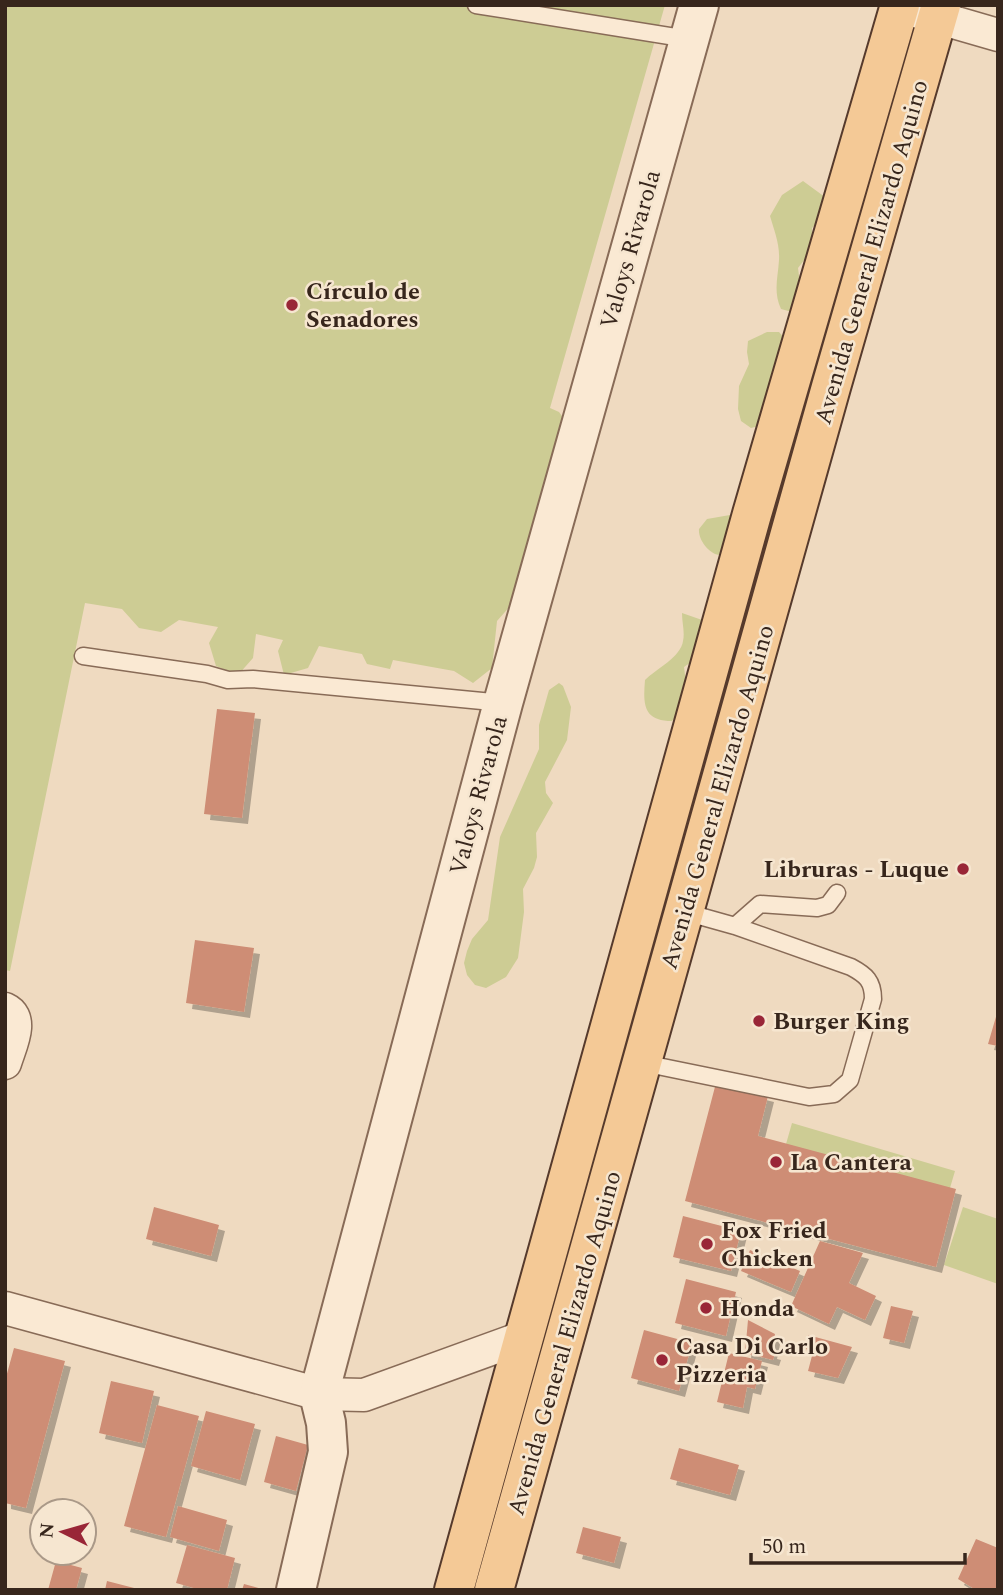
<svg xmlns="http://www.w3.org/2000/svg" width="1003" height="1595" font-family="Spectral,serif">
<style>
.green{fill:#cdcc94}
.building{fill:#ce8d75;filter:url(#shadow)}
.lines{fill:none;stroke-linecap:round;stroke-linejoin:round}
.service-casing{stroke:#886b57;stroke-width:19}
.minor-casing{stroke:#886b57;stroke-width:35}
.tertiary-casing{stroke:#886b57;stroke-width:42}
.primary-casing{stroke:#563a2c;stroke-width:42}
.service{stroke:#fae9d3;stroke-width:16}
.minor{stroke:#fae9d3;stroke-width:32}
.tertiary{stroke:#fae9d3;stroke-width:38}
.primary{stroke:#f4c996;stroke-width:38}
.poi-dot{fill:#992637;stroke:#f6e6d0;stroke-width:2.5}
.labels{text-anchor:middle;stroke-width:5;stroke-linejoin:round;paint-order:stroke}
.street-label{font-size:24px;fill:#37261c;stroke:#f6e6d0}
.poi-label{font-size:24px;font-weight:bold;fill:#37261c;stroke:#f6e6d0;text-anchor:start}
</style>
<defs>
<filter id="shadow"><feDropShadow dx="6" dy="6" stdDeviation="0" flood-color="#0004"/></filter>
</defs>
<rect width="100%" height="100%" fill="#efdac0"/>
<path class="green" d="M 5,5 L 665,5 L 550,408 L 559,412 L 573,431 L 542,518 L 529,539 L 512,604 L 497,621 L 492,668 L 473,683 L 454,671 L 393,660 L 390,669 L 367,664 L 362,654 L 319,646 L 308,668 L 284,675 L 278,651 L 283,640 L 256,634 L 253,658 L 238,675 L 216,666 L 209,643 L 218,627 L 179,620 L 161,632 L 139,628 L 122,609 L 85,603 L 10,971 L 5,970 Z
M 803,181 L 829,200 L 820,220 L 812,228 L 812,250 L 798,268 L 801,291 L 792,312 L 781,309 C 773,291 778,278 779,260 C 780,244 774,230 770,216 L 782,195 Z
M 767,332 L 779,332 L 787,341 L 763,425 L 751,428 L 741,421 L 738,409 L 739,386 L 749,364 L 747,352 L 748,341 Z
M 730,515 L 735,519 L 719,555 C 708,553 698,539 699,529 L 707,519 Z
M 682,613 L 705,621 L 694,660 L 684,667 C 687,688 687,705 672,721 C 643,721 643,704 645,680 C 656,669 681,657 683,641 C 685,632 682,623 682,613 Z
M 559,683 L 563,686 L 571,707 L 567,740 L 545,782 L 546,793 L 553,803 L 536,833 L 537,857 L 534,868 L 523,889 L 524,912 L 518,958 L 506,977 L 486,988 L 475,985 L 467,975 L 464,963 L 467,951 L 472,939 L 488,920 L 500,837 L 539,749 L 539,725 L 549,690 Z
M 792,1123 L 955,1171 L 929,1259 L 767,1211 Z
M 963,1207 L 998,1219 L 998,1284 L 944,1265 Z"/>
<path class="building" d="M 217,709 L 255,713 L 242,818 L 204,814 Z
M 195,940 L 254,948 L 244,1012 L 186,1003 Z
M 998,1010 L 998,1046 L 988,1044 Z
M 716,1083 L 768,1096 L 758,1136 L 956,1189 L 936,1267 L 685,1201 Z
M 154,1207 L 219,1225 L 211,1256 L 146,1239 Z
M 683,1216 L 741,1231 L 731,1271 L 673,1257 Z
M 820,1241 L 863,1253 L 849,1283 L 876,1296 L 865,1320 L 837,1307 L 829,1324 L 791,1306 Z
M 750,1250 L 800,1271 L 791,1292 L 741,1271 Z
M 686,1279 L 736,1292 L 726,1336 L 675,1323 Z
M 891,1306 L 913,1311 L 904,1343 L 883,1338 Z
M 748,1320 L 775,1334 L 771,1353 L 775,1354 L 773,1360 L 745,1353 Z
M 644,1330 L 692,1343 L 679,1391 L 631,1378 Z
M 808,1335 L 852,1347 L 838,1378 L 808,1371 L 813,1352 L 806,1349 Z
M 14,1348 L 65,1361 L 26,1508 L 5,1503 L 5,1381 Z
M 729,1353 L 762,1361 L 755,1389 L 747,1387 L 743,1408 L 717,1402 Z
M 111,1381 L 154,1391 L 142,1443 L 99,1433 Z
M 157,1405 L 199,1416 L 166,1537 L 124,1526 Z
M 206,1411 L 255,1424 L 240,1480 L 191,1466 Z
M 276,1436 L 308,1445 L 296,1491 L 264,1482 Z
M 679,1448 L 739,1465 L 730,1495 L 670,1479 Z
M 178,1506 L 227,1520 L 219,1551 L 170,1537 Z
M 583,1527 L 621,1537 L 614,1563 L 576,1553 Z
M 976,1539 L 998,1548 L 998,1590 L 976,1590 L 958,1579 Z
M 187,1545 L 235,1558 L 227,1590 L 201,1590 L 176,1583 Z
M 56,1561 L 82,1568 L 76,1590 L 48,1590 Z
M 107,1581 L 138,1589 L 138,1590 L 105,1590 Z
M 244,1584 L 262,1589 L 262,1590 L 242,1590 Z"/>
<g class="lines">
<defs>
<path id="service" d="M 476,5 L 688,39
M 83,656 L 207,674 L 228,680 L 253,679 L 503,703
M 735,926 L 760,904 L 817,908 L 828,905 L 837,893
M 643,1063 L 809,1097 L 834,1094 L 850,1080 L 873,999 C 873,981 866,975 851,967 L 735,926 L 685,912"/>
<path id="minor" d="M 915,11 L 998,35
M 5,1009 C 25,1018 10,1046 5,1063
M 5,1308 L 319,1394 L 364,1395 L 524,1337"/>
<path id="tertiary" d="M 296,1590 L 328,1452 L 326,1423 L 319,1394 L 503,703 L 699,5"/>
<path id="primary" d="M 454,1590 L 752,514 L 900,5
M 494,1590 L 831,387 L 941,5"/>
</defs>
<use href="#service" class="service-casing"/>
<use href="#minor" class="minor-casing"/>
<use href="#tertiary" class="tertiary-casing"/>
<use href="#primary" class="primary-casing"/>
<use href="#service" class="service"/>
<use href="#minor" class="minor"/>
<use href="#tertiary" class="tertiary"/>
<use href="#primary" class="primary"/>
</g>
<g class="poi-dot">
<circle cx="292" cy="305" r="7"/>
<circle cx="963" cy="869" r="7"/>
<circle cx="759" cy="1021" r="7"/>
<circle cx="776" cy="1162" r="7"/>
<circle cx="707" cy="1244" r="7"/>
<circle cx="706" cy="1308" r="7"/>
<circle cx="662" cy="1360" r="7"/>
</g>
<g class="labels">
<g class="street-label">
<text transform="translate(630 249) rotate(-74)" y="8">Valoys Rivarola</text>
<text transform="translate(871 252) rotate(-74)" y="8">Avenida General Elizardo Aquino</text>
<text transform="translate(478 795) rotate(-75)" y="8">Valoys Rivarola</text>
<text transform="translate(717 797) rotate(-74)" y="8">Avenida General Elizardo Aquino</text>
<text transform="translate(564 1343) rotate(-74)" y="8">Avenida General Elizardo Aquino</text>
</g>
<g class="poi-label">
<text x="306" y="299">Círculo de<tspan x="306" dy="28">Senadores</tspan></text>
<text x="949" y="877" text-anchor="end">Libruras - Luque</text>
<text x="773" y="1029">Burger King</text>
<text x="790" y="1170">La Cantera</text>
<text x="721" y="1238">Fox Fried<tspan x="721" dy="28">Chicken</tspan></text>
<text x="720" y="1316">Honda</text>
<text x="676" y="1354">Casa Di Carlo<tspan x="676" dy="28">Pizzeria</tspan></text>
</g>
</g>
<rect width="1003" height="1595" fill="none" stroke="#37261c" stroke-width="14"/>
<g transform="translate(63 1532) rotate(275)"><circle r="33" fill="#f6e6d0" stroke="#aa9988" stroke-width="2"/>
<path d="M0-5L12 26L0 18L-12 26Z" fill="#992637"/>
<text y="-10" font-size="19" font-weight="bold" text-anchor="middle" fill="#37261c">N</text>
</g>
<path d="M751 1553v10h214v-10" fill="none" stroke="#37261c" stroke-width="3.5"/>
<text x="762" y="1553" font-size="21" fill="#37261c" stroke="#f6e6d0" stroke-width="5" paint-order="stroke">50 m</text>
</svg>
